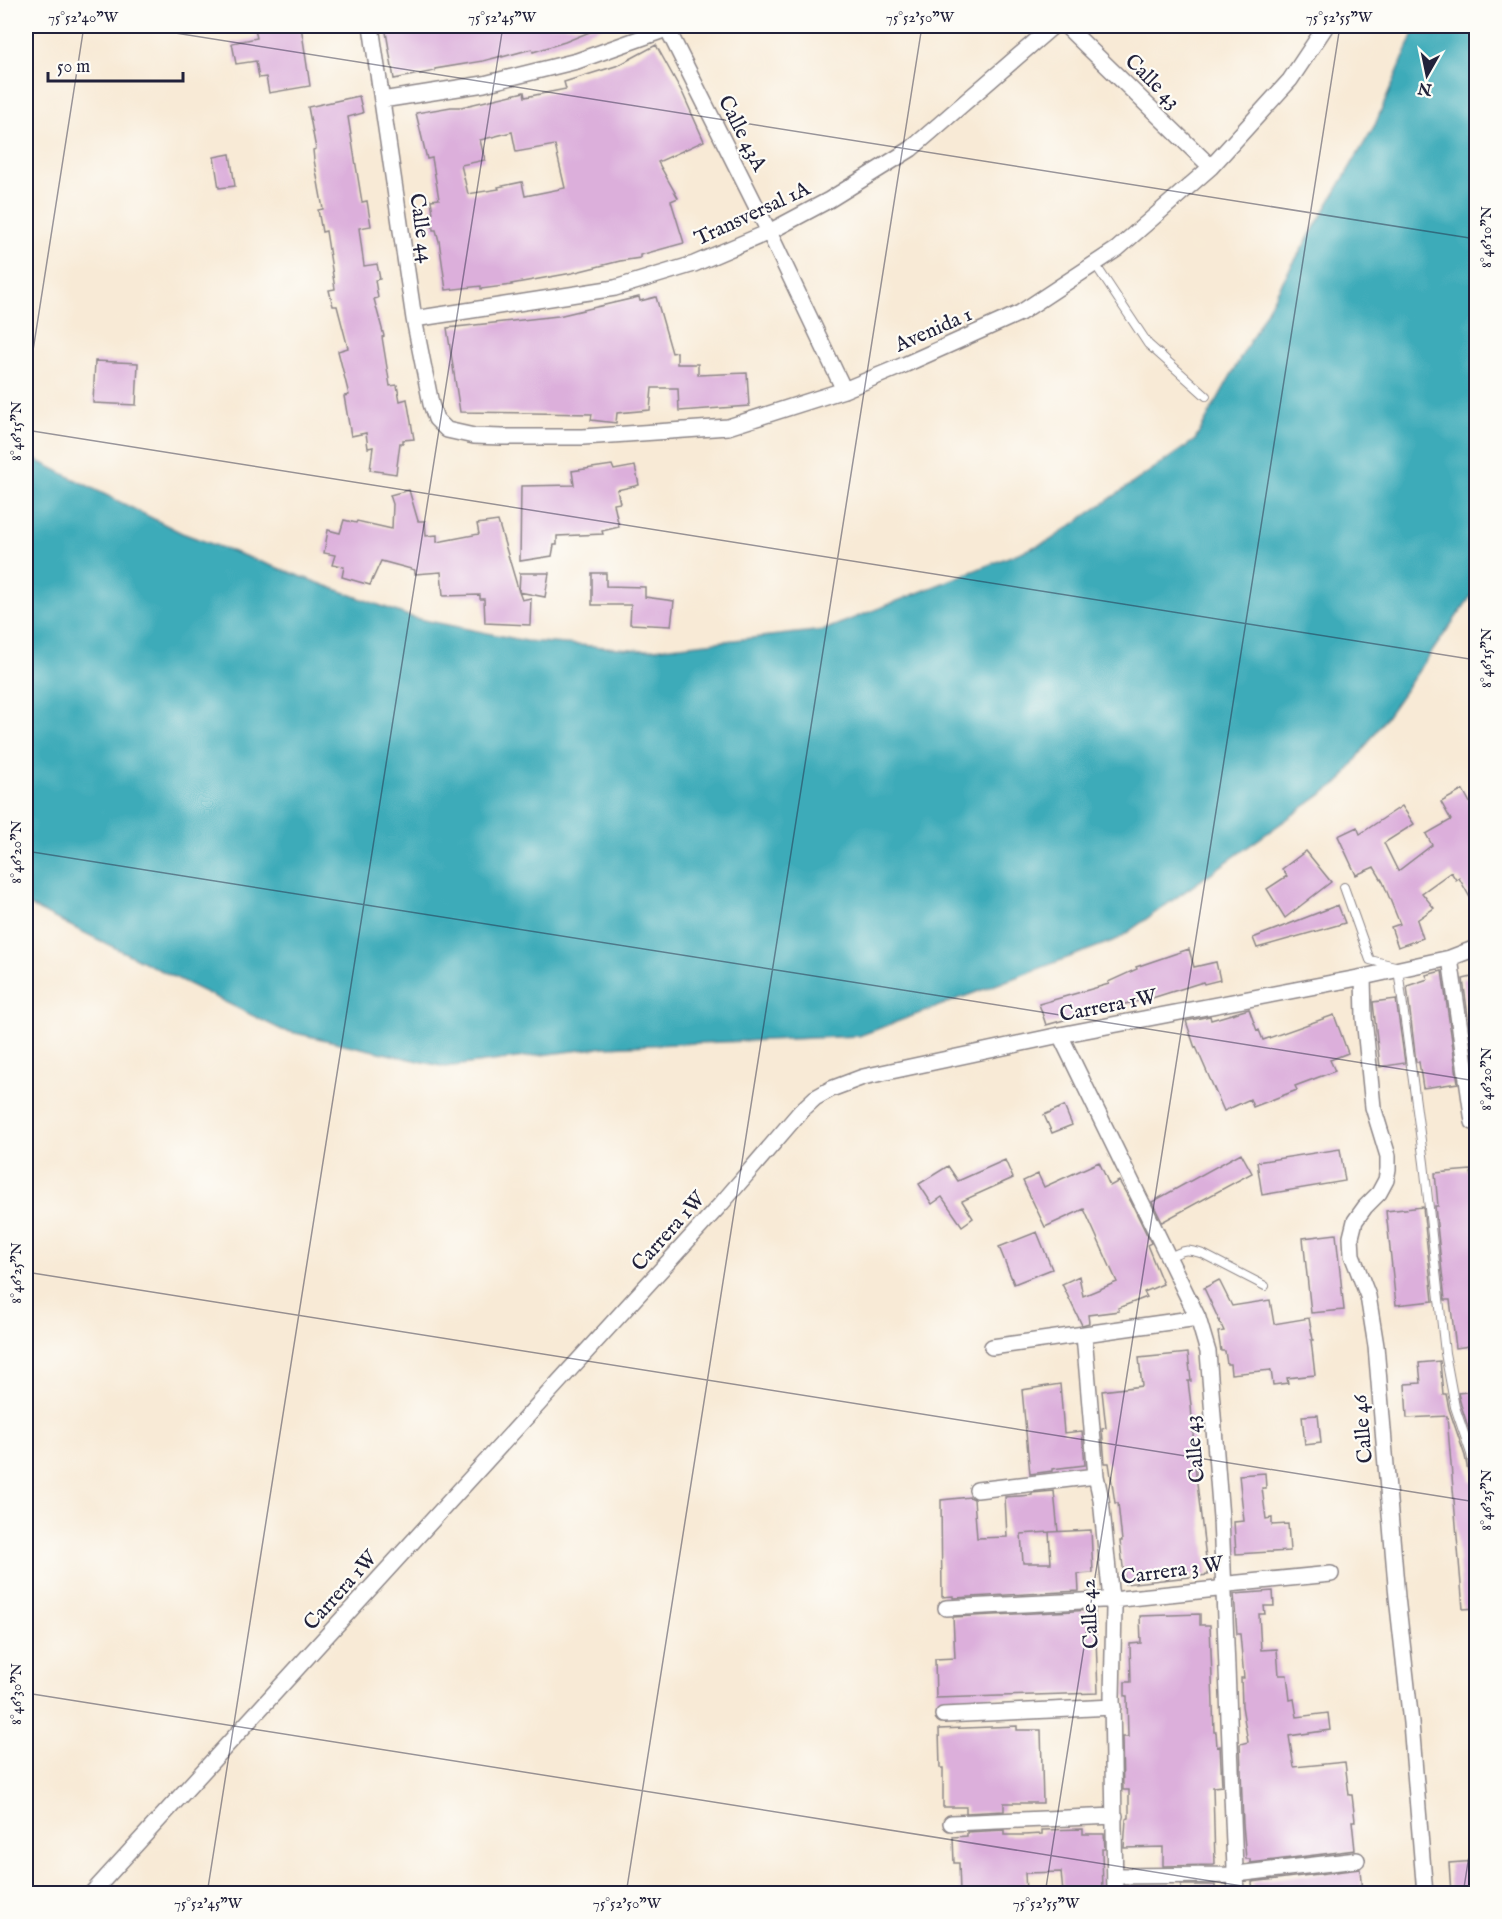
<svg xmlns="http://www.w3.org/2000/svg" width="1502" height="1919" font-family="'IM FELL English',serif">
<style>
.water{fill:#3cabb9;stroke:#2f667a;stroke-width:1.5}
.building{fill:#dcafdb;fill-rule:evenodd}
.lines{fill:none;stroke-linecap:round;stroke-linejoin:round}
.service-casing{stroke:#8d8688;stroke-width:10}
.minor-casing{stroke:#8d8688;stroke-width:18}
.service{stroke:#fff;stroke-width:8}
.minor{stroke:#fff;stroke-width:15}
.ticks{fill:none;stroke:#22223b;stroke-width:1.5;stroke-opacity:0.45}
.labels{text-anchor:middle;stroke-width:4.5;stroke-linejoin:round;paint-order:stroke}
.street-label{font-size:21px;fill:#22223b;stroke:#fdfcf7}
.neatline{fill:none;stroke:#22223b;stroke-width:2}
.ticks-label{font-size:15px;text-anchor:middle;fill:#22223b}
</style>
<rect width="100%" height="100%" fill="#fdfcf7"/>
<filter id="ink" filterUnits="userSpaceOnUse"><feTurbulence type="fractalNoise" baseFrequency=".0167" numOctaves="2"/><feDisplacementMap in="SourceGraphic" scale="12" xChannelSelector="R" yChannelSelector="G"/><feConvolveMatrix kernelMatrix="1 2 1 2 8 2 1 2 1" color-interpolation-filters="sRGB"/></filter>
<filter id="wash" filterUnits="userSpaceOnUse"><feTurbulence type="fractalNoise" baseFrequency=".008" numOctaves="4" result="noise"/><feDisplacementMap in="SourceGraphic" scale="24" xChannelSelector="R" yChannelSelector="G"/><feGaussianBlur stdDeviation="1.35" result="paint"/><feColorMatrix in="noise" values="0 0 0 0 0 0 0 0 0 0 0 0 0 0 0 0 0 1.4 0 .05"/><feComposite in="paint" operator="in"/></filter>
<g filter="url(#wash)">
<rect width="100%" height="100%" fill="#f8ead6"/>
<path class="water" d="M 1417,26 L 1476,26 L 1476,589 L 1342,780 L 1118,939 L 859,1036 L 605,1047 L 445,1067 L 282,1030 L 26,904 L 26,455 L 182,533 L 414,618 L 526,641 L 644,650 L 824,630 L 1049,541 L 1195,440 L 1288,272 L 1375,125 Z"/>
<g id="blocks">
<path class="building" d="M 254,26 L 301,26 L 310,86 L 269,93 L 266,77 L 259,78 L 256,61 L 236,64 L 232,43 L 257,38 Z
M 385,26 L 602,26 L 602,27 L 565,42 L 533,52 L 532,49 L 502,57 L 502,56 L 483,61 L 435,69 L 435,71 L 394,79 Z
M 656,45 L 683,94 L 704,141 L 658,162 L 678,198 L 671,201 L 684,243 L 640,255 L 640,258 L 620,261 L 572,273 L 511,284 L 512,285 L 481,289 L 481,286 L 446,290 L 439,241 L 436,230 L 433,230 L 431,213 L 433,213 L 431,200 L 439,199 L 432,158 L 427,159 L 416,113 L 451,107 L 461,107 L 524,92 L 525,97 L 566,89 L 564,82 L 619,65 ZM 512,132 L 516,152 L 555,145 L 565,188 L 525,196 L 522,182 L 498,187 L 499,189 L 468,194 L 461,165 L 485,160 L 480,140 Z
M 359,96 L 363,113 L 348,117 L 362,202 L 367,201 L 371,226 L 359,228 L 364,266 L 377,264 L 380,279 L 375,280 L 378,298 L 374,299 L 384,336 L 382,337 L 390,386 L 397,385 L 400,401 L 407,399 L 414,439 L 403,440 L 403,443 L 400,443 L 396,474 L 370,470 L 373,447 L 368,448 L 366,433 L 351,436 L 344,396 L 349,395 L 338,351 L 348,348 L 337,306 L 333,306 L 329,290 L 335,289 L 326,231 L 322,232 L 318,210 L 323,209 L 314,160 L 313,150 L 316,149 L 308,107 Z
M 230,154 L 235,186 L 219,188 L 214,157 Z
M 639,297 L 640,301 L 656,297 L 672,353 L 677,352 L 677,364 L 698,364 L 698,375 L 747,373 L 749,406 L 679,411 L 678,388 L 652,388 L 650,410 L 617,413 L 616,423 L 591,420 L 592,414 L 460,412 L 447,328 L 558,316 Z
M 95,361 L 138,363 L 136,405 L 93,403 Z
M 612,465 L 614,470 L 635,466 L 639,485 L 617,490 L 620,503 L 614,504 L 619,527 L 602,531 L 603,534 L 557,536 L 557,545 L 554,545 L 552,556 L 520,561 L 521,486 L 574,485 L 572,471 Z
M 409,490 L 418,521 L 425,521 L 426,536 L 437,535 L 437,542 L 479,534 L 477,524 L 498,521 L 519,592 L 520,573 L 549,573 L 545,597 L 519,592 L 522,600 L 531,598 L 530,625 L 485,623 L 484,599 L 480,599 L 480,595 L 443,596 L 441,572 L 415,574 L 415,570 L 381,561 L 370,585 L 342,577 L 344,567 L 332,565 L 335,555 L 324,553 L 328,530 L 340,533 L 344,520 L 356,523 L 357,521 L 392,529 L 393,504 L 390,495 Z
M 592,573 L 606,573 L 606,586 L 645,587 L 645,597 L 674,601 L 671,626 L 630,624 L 631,605 L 592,605 Z
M 1463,790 L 1474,810 L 1476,819 L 1476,908 L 1459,878 L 1456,880 L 1451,872 L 1422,893 L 1434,908 L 1417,920 L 1423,938 L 1398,947 L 1391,927 L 1400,924 L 1383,882 L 1374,867 L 1356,875 L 1338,836 L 1357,827 L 1360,834 L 1402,806 L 1414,824 L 1384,843 L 1398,871 L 1432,845 L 1426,834 L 1451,820 L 1441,802 Z
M 1306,851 L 1331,882 L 1285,918 L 1267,889 L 1287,876 L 1282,869 Z
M 1338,905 L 1345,923 L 1257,948 L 1253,938 Z
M 1189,949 L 1194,967 L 1216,962 L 1220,980 L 1204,984 L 1203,982 L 1149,999 L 1115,1006 L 1046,1025 L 1039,1004 L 1109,984 L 1108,982 L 1137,969 L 1136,967 Z
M 1442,971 L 1458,1083 L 1423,1088 L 1419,1062 L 1416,1062 L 1407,986 L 1428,979 L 1426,975 Z
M 1476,976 L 1476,1068 L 1475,1068 L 1463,979 Z
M 1396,999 L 1405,1063 L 1380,1067 L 1373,1002 Z
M 1249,1009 L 1257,1031 L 1259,1030 L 1263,1040 L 1334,1015 L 1348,1053 L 1330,1060 L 1335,1071 L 1295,1086 L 1297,1090 L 1253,1107 L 1250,1099 L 1224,1111 L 1196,1047 L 1195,1048 L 1186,1021 L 1210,1016 L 1211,1020 Z
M 1064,1106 L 1072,1125 L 1052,1133 L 1044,1115 Z
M 1340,1149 L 1345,1181 L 1262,1195 L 1257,1162 Z
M 1241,1153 L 1252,1173 L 1162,1222 L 1152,1202 Z
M 1005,1160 L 1013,1178 L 962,1201 L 973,1218 L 962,1226 L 942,1197 L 932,1204 L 919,1184 L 948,1166 L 958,1181 Z
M 1099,1162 L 1110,1186 L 1119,1181 L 1131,1202 L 1151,1243 L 1147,1245 L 1163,1284 L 1144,1292 L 1147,1297 L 1118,1308 L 1119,1311 L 1088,1315 L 1089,1323 L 1082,1325 L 1062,1284 L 1079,1276 L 1083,1296 L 1117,1282 L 1084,1209 L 1045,1227 L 1023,1181 L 1038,1174 L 1044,1187 Z
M 1471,1170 L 1476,1222 L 1476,1345 L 1456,1348 L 1450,1300 L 1445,1300 L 1435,1206 L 1438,1206 L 1435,1173 Z
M 1423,1207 L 1433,1301 L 1396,1305 L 1386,1211 Z
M 1037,1232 L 1052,1269 L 1014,1284 L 999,1247 Z
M 1336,1234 L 1344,1310 L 1311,1313 L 1303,1238 Z
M 1219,1280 L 1232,1306 L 1270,1300 L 1274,1324 L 1309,1318 L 1313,1340 L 1311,1340 L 1315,1375 L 1287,1378 L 1288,1383 L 1273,1385 L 1271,1370 L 1231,1374 L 1230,1364 L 1227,1364 L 1225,1351 L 1221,1351 L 1218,1332 L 1224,1331 L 1204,1288 Z
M 1188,1353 L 1191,1381 L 1188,1381 L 1191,1405 L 1196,1475 L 1208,1575 L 1125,1584 L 1120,1541 L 1122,1541 L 1118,1503 L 1115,1503 L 1109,1463 L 1105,1463 L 1102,1429 L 1106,1428 L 1102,1391 L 1142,1386 L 1139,1358 Z
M 1440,1361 L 1443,1394 L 1446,1394 L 1449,1409 L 1465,1456 L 1470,1481 L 1476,1485 L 1476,1608 L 1463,1609 L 1447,1416 L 1407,1418 L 1405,1384 L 1421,1383 L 1419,1363 Z
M 1060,1384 L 1064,1433 L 1082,1431 L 1085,1465 L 1052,1469 L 1052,1471 L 1030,1474 L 1022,1390 Z
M 1476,1391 L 1476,1452 L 1461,1405 L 1458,1393 Z
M 1318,1415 L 1321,1443 L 1305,1445 L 1302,1416 Z
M 1265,1473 L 1266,1488 L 1262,1488 L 1266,1519 L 1272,1518 L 1272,1525 L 1288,1524 L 1290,1551 L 1236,1554 L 1234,1522 L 1244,1521 L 1239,1475 Z
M 1054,1491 L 1058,1532 L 1049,1532 L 1091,1530 L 1093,1573 L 1078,1574 L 1079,1591 L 953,1598 L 953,1596 L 942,1597 L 941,1500 L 970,1497 L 974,1499 L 977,1538 L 1007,1537 L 1005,1497 L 1032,1495 L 1032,1493 ZM 1049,1532 L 1051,1563 L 1023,1563 L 1021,1534 Z
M 1273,1591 L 1274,1606 L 1264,1606 L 1265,1614 L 1259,1614 L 1261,1650 L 1277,1649 L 1279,1675 L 1287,1675 L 1290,1700 L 1294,1699 L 1297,1717 L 1328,1713 L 1330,1730 L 1289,1736 L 1294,1767 L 1345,1762 L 1349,1795 L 1352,1795 L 1355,1821 L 1352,1821 L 1355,1850 L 1250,1863 L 1250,1859 L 1246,1859 L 1243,1824 L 1240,1744 L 1248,1742 L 1242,1706 L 1241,1678 L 1244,1678 L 1240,1634 L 1237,1634 L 1234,1594 Z
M 1095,1610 L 1098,1693 L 936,1698 L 935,1659 L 955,1658 L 953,1617 Z
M 1200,1614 L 1200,1625 L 1210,1625 L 1214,1732 L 1216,1732 L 1217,1747 L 1220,1746 L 1222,1786 L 1213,1787 L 1215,1864 L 1214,1865 L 1163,1866 L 1163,1847 L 1124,1848 L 1126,1819 L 1129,1818 L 1129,1790 L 1123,1790 L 1122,1737 L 1128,1737 L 1127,1696 L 1125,1696 L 1125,1682 L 1131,1682 L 1130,1644 L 1141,1643 L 1140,1616 Z
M 1017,1726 L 1017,1730 L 1041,1730 L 1043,1803 L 1004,1803 L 1004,1811 L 966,1813 L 966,1807 L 943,1807 L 943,1768 L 940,1768 L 939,1729 Z
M 1083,1829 L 1083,1834 L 1104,1834 L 1105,1849 L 1102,1849 L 1103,1893 L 1063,1893 L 1061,1872 L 1025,1873 L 1026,1893 L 960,1893 L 959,1863 L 954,1863 L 953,1837 L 967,1836 L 967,1832 L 1004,1830 L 1004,1835 L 1024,1835 L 1042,1834 L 1042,1830 Z
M 1476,1861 L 1476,1893 L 1451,1893 L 1449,1863 Z
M 1360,1869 L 1362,1893 L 1253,1893 L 1252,1882 Z
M 1181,1885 L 1215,1885 L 1215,1893 L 1181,1893 Z"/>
</g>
</g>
<g filter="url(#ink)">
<use href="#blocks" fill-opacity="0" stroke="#8d8688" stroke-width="1.5"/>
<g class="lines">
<defs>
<path id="service" d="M 1095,264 L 1148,344 L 1206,396
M 1344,887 L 1370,960 L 1395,966
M 1398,969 L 1424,1163 L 1445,1353 L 1455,1407 L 1471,1454 L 1476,1479
M 1170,1257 C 1184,1249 1187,1249 1203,1254 L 1265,1286"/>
<path id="minor" d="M 371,26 L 414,319 L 431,404 L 436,419 L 447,430 L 474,436 L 502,437 L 583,437 L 728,427 L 844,390 L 904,365 L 1020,313 L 1117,249 L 1211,167 L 1290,80 L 1326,26
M 666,26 L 769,232 L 844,390
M 1066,26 L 1211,167
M 382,100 L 484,84 L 577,61 L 675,26
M 414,319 L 615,288 L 694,264 L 769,232 L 829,200 L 911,149 L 1053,26
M 1450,958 L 1473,1122
M 1363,977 L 1364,1017 L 1373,1107 L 1388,1156 L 1388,1169 L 1386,1180 L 1379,1193 L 1365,1207 L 1355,1221 L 1351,1237 L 1352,1255 L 1368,1296 L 1376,1346 L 1397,1597 L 1411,1723 L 1425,1894
M 1060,1035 L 1198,1318 L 1208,1352 L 1221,1518 L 1236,1894
M 1084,1335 L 1096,1476 L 1101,1499 L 1110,1590 L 1114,1608 L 1112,1696 L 1115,1894
M 992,1347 L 1198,1318
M 977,1490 L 1096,1476
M 946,1608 L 1121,1599 L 1217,1589 L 1229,1584 L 1331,1574
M 943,1715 L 1113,1707
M 951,1823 L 1115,1816
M 1116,1876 L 1228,1875 L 1357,1860
M 91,1894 L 722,1203 L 801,1111 L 815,1098 L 831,1089 L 863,1077 L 1060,1035 L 1363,977 L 1450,958 L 1476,948"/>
</defs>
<use href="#service" class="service-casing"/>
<use href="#minor" class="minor-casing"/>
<use href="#service" class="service"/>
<use href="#minor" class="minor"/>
</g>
</g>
<path class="ticks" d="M 131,26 L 1476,239M 26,395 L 84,26M 26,430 L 1476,660M 26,851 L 1476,1081M 26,1272 L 1476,1502M 26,1693 L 1293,1894M 207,1894 L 503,26M 626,1894 L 922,26M 1045,1894 L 1340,26M 1463,1894 L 1476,1811"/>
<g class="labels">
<g class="street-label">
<text transform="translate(1153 81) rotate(45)" y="7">Calle 43</text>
<text transform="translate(743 133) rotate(63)" y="7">Calle 43A</text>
<text transform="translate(752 213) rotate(-25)" y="7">Transversal 1A</text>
<text transform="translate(422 228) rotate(82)" y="7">Calle 44</text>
<text transform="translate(933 329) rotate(-24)" y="7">Avenida 1</text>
<text transform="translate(1108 1005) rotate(-11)" y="7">Carrera 1W</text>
<text transform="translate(668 1231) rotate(-48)" y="7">Carrera 1W</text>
<text transform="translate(1362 1429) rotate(-95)" y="7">Calle 46</text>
<text transform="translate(1194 1449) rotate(-95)" y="7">Calle 43</text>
<text transform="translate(1172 1570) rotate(-8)" y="7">Carrera 3 W</text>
<text transform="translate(340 1590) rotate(-48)" y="7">Carrera 1W</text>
<text transform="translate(1089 1614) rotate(-93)" y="7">Calle 42</text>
</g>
</g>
<rect width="1502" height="1919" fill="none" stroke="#fdfcf7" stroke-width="66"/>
<g transform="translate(1427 75) rotate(189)" stroke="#fdfcf7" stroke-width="4.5" paint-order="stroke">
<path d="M0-4.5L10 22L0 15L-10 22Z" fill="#22223b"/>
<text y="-9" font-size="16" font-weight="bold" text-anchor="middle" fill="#22223b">N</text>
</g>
<path d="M48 72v9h135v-9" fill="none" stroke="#22223b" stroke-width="3"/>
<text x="57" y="72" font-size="18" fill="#22223b" stroke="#fdfcf7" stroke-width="4.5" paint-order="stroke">50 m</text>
<rect x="33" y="33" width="1436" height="1853" class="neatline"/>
<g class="ticks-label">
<text x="83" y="22">75°52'40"W</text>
<text x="502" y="22">75°52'45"W</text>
<text x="920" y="22">75°52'50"W</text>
<text x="1339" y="22">75°52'55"W</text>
<text transform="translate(1486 237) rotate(-90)" y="5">8°46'10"N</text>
<text transform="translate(16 431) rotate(-90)" y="5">8°46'15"N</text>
<text transform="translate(1486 658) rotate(-90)" y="5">8°46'15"N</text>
<text transform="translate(16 852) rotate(-90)" y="5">8°46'20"N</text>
<text transform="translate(1486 1079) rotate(-90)" y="5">8°46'20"N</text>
<text transform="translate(16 1273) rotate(-90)" y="5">8°46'25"N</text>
<text transform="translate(1486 1500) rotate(-90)" y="5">8°46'25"N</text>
<text transform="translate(16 1694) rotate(-90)" y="5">8°46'30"N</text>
<text x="208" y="1908">75°52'45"W</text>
<text x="627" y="1908">75°52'50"W</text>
<text x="1046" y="1908">75°52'55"W</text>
</g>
</svg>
